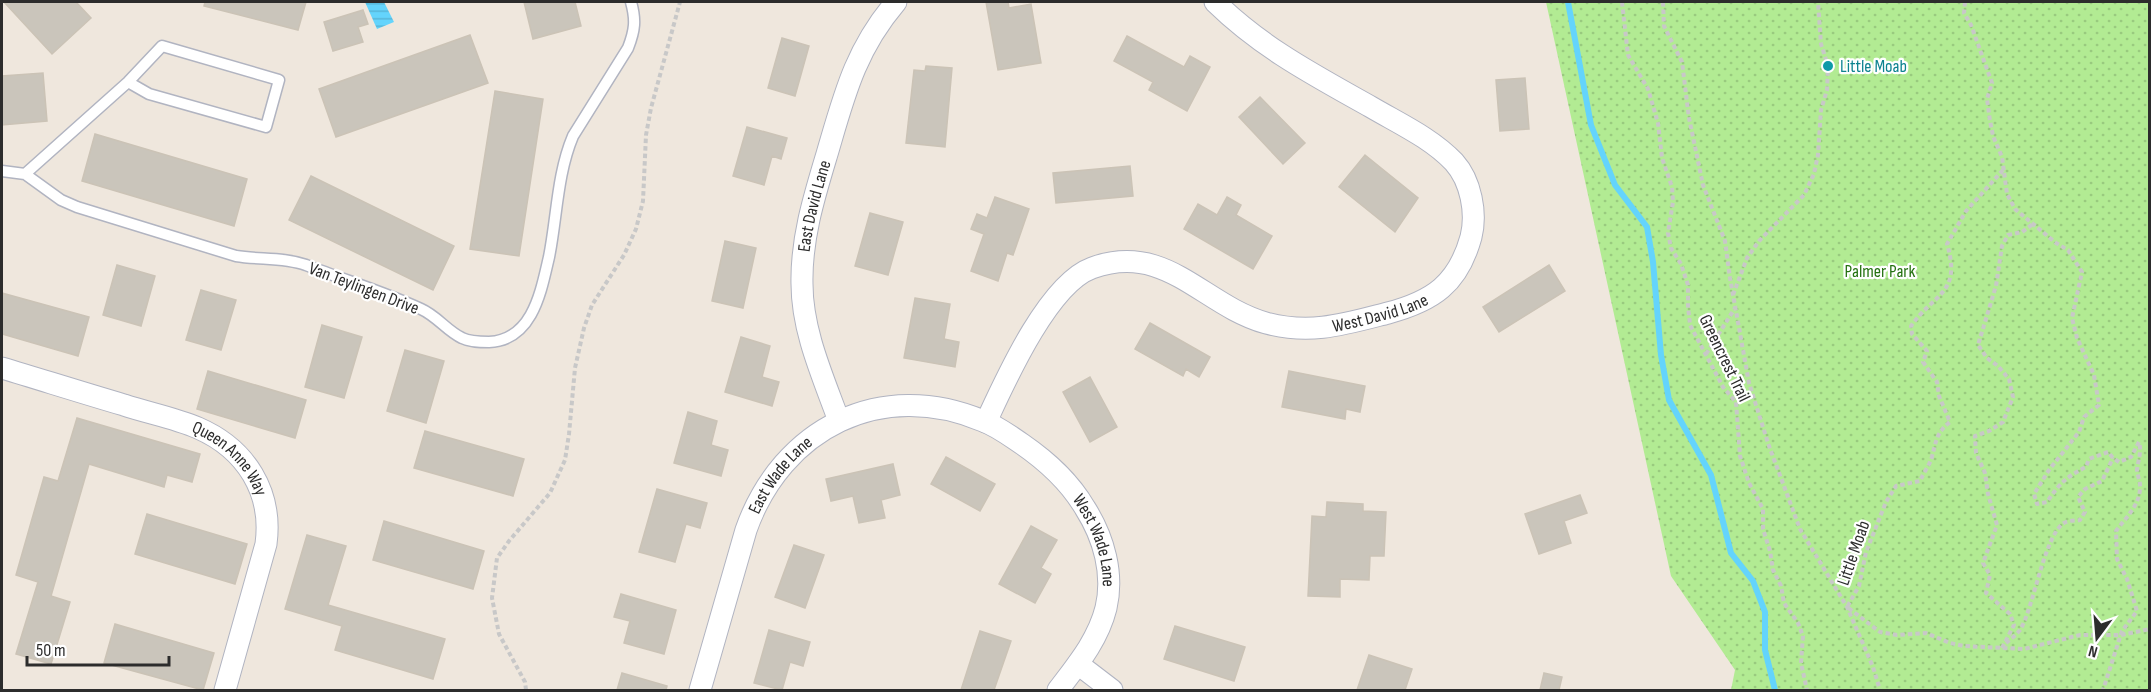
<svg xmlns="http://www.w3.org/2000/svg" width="2151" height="692" font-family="'Sofia Sans Condensed',sans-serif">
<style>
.green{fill:url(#green-dots)}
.water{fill:url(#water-rules)}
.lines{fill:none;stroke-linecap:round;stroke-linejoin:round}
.stream{stroke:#64d4fc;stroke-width:6}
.building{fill:#cac5bb;stroke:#cbc3b6;stroke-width:1.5}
.lane-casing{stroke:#b1b4c1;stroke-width:13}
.street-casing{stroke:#b1b4c1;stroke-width:23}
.path{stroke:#c8c8c8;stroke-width:4;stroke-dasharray:4.5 3;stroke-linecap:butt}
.lane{stroke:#fff;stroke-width:10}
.street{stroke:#fff;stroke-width:21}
.culture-dot{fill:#0f9aa8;stroke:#fff;stroke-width:2}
.labels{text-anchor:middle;stroke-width:4.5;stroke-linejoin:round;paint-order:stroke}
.culture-label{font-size:18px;fill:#0d838f;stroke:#fff;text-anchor:start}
.street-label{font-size:18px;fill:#2c2c2c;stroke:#fff}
.park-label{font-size:18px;fill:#267212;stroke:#fff}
</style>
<defs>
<pattern id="green-dots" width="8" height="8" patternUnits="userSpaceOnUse" patternTransform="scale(1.5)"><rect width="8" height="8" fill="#b2eb93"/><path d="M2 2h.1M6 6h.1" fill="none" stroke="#99ca7f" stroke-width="1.8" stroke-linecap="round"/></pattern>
<pattern id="water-rules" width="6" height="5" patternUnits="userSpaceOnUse" patternTransform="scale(1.5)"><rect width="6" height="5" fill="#64d4fc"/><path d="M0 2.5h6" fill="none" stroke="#57b6d8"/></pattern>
</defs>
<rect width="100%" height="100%" fill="#efe7dd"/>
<path class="green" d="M 1546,2 L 2149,2 L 2149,690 L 1731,690 L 1735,670 L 1671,576 Z"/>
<path class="water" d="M 365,2 L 384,2 L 394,22 L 377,29 Z"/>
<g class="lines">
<path class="stream" d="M 1568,2 L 1591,125 L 1615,185 L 1647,227 L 1653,262 L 1661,355 L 1669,400 L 1711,475 L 1731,553 L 1753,581 L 1765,612 L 1765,650 L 1775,690"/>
</g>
<path class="building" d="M 4,2 L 76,2 L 91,18 L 52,54 Z
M 205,2 L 306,2 L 298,30 L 204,6 Z
M 524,2 L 575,2 L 581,26 L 533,39 Z
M 986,2 L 1008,2 L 1009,8 L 1031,4 L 1041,63 L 998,70 Z
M 363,10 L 368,24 L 358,27 L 363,42 L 333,51 L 324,22 Z
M 470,35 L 488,83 L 336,137 L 319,89 Z
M 1127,36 L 1184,67 L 1190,56 L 1210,67 L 1187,111 L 1149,90 L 1153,82 L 1114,61 Z
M 782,38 L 809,46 L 795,96 L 768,88 Z
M 926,66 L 952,68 L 945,147 L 906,143 L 914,70 L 925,71 Z
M 43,73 L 47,121 L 2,125 L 2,76 Z
M 1525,78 L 1529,129 L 1500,131 L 1496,80 Z
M 495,91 L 543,99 L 519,256 L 470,249 Z
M 1260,97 L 1305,143 L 1283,164 L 1239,117 Z
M 747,127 L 787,138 L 781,159 L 772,156 L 764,185 L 733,176 Z
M 95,134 L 247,179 L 234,226 L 82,181 Z
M 1365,155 L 1418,198 L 1395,232 L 1339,187 Z
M 1130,166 L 1133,196 L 1056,203 L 1053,173 Z
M 311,176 L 454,246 L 433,290 L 289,220 Z
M 995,197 L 1029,209 L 1013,255 L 1007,253 L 998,281 L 971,271 L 984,234 L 971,229 L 977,214 L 987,218 Z
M 1227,197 L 1241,205 L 1236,215 L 1272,236 L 1253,269 L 1184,229 L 1198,204 L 1217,215 Z
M 870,213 L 903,222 L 888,275 L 855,266 Z
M 725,241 L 756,248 L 743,308 L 712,301 Z
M 117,265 L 155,276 L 141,326 L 103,315 Z
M 1549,265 L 1565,291 L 1499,332 L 1483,307 Z
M 201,290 L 236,300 L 221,350 L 186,340 Z
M 2,293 L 89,317 L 78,356 L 2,334 Z
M 915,298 L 950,304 L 944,339 L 959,342 L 955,367 L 904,358 Z
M 1150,323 L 1210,357 L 1199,377 L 1186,369 L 1183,376 L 1135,349 Z
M 322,325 L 362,337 L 344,398 L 305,387 Z
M 741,337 L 770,346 L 762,377 L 779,382 L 772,406 L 725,392 Z
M 405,350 L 444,361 L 426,423 L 387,411 Z
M 208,371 L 306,400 L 295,438 L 197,409 Z
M 1289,371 L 1365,386 L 1360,412 L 1346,409 L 1345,419 L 1282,407 Z
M 1090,377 L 1117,427 L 1090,442 L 1063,392 Z
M 688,412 L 717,421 L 711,445 L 728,450 L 721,476 L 674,463 Z
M 77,418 L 200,454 L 192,482 L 167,475 L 164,487 L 89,464 L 51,596 L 70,602 L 51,664 L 16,654 L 38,582 L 16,575 L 44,477 L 58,481 Z
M 425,431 L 524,459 L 513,496 L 414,468 Z
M 946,457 L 995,484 L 980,511 L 931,484 Z
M 893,464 L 900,495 L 881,500 L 885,518 L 859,523 L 853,496 L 831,501 L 826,479 Z
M 657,489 L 707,503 L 700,528 L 686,524 L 675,562 L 639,552 Z
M 1580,495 L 1587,513 L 1564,521 L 1571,543 L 1539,554 L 1525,514 Z
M 1327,502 L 1363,504 L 1363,511 L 1386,512 L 1384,556 L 1370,556 L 1369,580 L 1340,579 L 1340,597 L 1308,596 L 1312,516 L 1326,517 Z
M 147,514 L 247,544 L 235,584 L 135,554 Z
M 384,521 L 484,551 L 473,589 L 373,560 Z
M 1031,526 L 1057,540 L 1041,568 L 1051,574 L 1035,603 L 999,584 Z
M 307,535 L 346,546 L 328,605 L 445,639 L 433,679 L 335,650 L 342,626 L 285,609 Z
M 794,545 L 824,555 L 805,608 L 775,597 Z
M 621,594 L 676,610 L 664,654 L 624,643 L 630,621 L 614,617 Z
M 115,624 L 214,653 L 203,690 L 104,663 Z
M 1175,626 L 1245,647 L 1234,681 L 1164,659 Z
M 769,630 L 810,642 L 803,666 L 790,662 L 782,690 L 754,683 Z
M 980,631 L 1011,641 L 994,690 L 961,690 Z
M 1369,655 L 1412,669 L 1405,690 L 1357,690 Z
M 622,673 L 667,686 L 666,690 L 617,690 Z
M 1544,673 L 1562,677 L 1559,690 L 1540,690 Z"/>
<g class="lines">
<defs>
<path id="lane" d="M 2,171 L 25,174 L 61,200 L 77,207 L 236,256 C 260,260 283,257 306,265 C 344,280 384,292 421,309 C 437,316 447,331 462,338 C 470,342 480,342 489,342 C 533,340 541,291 549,257 C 557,217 557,174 573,136 L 628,48 C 635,30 636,20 631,2
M 25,174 L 128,82 L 162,46 L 279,80 L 266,127 L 149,94 L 128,82"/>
<g id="street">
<path id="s1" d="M 2,368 C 42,380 83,393 124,405 C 148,413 175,418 198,428 C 246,449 273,492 266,544 L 225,690"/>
<path id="s2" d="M 839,421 C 823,377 802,331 802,284 C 801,239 814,197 827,154 C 844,96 855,50 896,2"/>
<path id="s3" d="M 986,422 C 1005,381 1048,284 1092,268 C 1166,241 1202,305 1266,323 C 1311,335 1345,324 1388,313 C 1433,301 1458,284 1471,237 C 1477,213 1471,181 1454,162 C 1431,138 1400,124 1371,107 C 1314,75 1262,48 1215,2"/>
<path d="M 1078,664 L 1112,690"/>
<path id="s4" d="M 700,690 L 746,530 C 782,428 881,378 983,421 C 997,426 1010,436 1022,444 C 1048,462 1069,481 1085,508 C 1104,538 1114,574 1106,608 C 1098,640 1077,665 1058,690"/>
</g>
</defs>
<use href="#lane" class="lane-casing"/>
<use href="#street" class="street-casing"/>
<path class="path" d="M 1622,2 L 1628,55 L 1648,89 L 1658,123 L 1662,158 L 1672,187 L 1673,202 L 1668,233 L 1671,248 L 1681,264 L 1688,285 L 1688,306 L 1690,325 L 1723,387 L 1736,402 L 1740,456 L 1749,483 L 1763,509 L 1763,529 L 1770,551 L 1773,570 L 1781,586 L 1784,603 L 1798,623 L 1803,636 L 1801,663 L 1807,690
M 1663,2 L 1664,26 L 1682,62 L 1689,118 L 1703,185 L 1725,241 L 1730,278 L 1749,383 L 1769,446 L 1800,529 L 1847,607 L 1873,667 L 1880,690
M 1965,2 L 1964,13 L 1971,25 L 1992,83 L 1987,99 L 1990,121 L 1993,136 L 2002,157 L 2007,194 L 2015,209 L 2056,243 L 2068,250 L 2082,272 L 2072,318 L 2077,338 L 2094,375 L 2099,405 L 2084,417 L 2079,432 L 2049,470 L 2034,494 L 2037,504 L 2047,502 C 2059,484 2066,477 2086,467 L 2089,459 L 2108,452 L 2113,458 L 2119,462 L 2131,457 L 2139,442 C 2142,452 2138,460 2137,470 C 2137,475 2140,480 2140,485 C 2141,504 2127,516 2116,531 L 2117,559 L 2127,579 L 2137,611 L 2122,631 L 2103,690
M 2003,170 L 1966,211 L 1947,244 C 1962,294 1934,293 1911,326 L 1912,334 L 1927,351 L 1923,362 L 1937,382 L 1939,396 L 1950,422 C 1935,433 1936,444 1931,460 C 1928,467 1923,474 1920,481 L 1896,486 L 1886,502 L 1866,552 L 1859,586 L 1847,607 L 1880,632 L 1897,635 L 1926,633 L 1950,643 L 1964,646 L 2024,649 L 2080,635 L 2121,635 L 2150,629
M 1733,295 L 1747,258 L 1759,241 L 1804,195 L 1814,174 L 1818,155 L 1821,110 L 1827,90 L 1828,66 L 1821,44 L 1818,2
M 1706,354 L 1735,308
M 2006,643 C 2011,639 2017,634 2020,630 C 2034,608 2045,530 2066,522 C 2070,520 2076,521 2080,520 L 2085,512 L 2078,497 L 2085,489 L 2102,481 L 2113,458
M 2002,648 L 2014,625 L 2010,614 L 1986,593 L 1990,575 L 1983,563 L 1997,525 L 1988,494 L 1985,473 L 1976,453 L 1975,436 L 1989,431 L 2003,422 L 2013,397 L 2009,379 L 1998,366 L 1987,358 L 1978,345 L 1996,286 L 2002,246 L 2008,235 L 2022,232 L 2033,224
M 526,690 L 525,682 L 499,634 L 492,598 L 497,558 L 509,541 L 550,493 L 565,460 L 569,434 L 575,368 L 584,328 L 592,305 L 624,255 L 636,229 L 643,201 L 646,135 L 651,108 L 680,2"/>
<use href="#lane" class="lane"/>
<use href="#street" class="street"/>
</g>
<circle class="culture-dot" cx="1828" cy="66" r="6"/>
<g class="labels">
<g class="culture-label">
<text x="1840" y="72">Little Moab</text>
</g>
<g class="street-label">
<text dy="6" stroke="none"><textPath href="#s2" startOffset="222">East David Lane</textPath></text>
<text transform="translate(364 288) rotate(21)" y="6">Van Teylingen Drive</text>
<text dy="6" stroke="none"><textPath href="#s3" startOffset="496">West David Lane</textPath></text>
<text transform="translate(1725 358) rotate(64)" y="6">Greencrest Trail</text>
<text dy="6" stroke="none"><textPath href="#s1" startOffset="250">Queen Anne Way</textPath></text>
<text dy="6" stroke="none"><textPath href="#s4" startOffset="232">East Wade Lane</textPath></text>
<text dy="6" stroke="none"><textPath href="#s4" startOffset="632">West Wade Lane</textPath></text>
<text transform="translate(1853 553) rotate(-71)" y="6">Little Moab</text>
</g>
<g class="park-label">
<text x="1880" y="277">Palmer Park</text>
</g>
</g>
<rect width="2151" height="692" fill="none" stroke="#2c2c2c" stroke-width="6"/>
<g transform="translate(2097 638) rotate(196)" stroke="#ffffff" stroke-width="4.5" paint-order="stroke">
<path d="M0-4.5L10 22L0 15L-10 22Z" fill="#2c2c2c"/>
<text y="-9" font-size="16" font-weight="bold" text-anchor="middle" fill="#2c2c2c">N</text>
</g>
<path d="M27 656v9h142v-9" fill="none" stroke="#2c2c2c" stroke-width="3"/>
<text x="36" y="656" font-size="18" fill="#2c2c2c" stroke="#ffffff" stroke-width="4.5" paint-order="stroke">50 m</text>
</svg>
